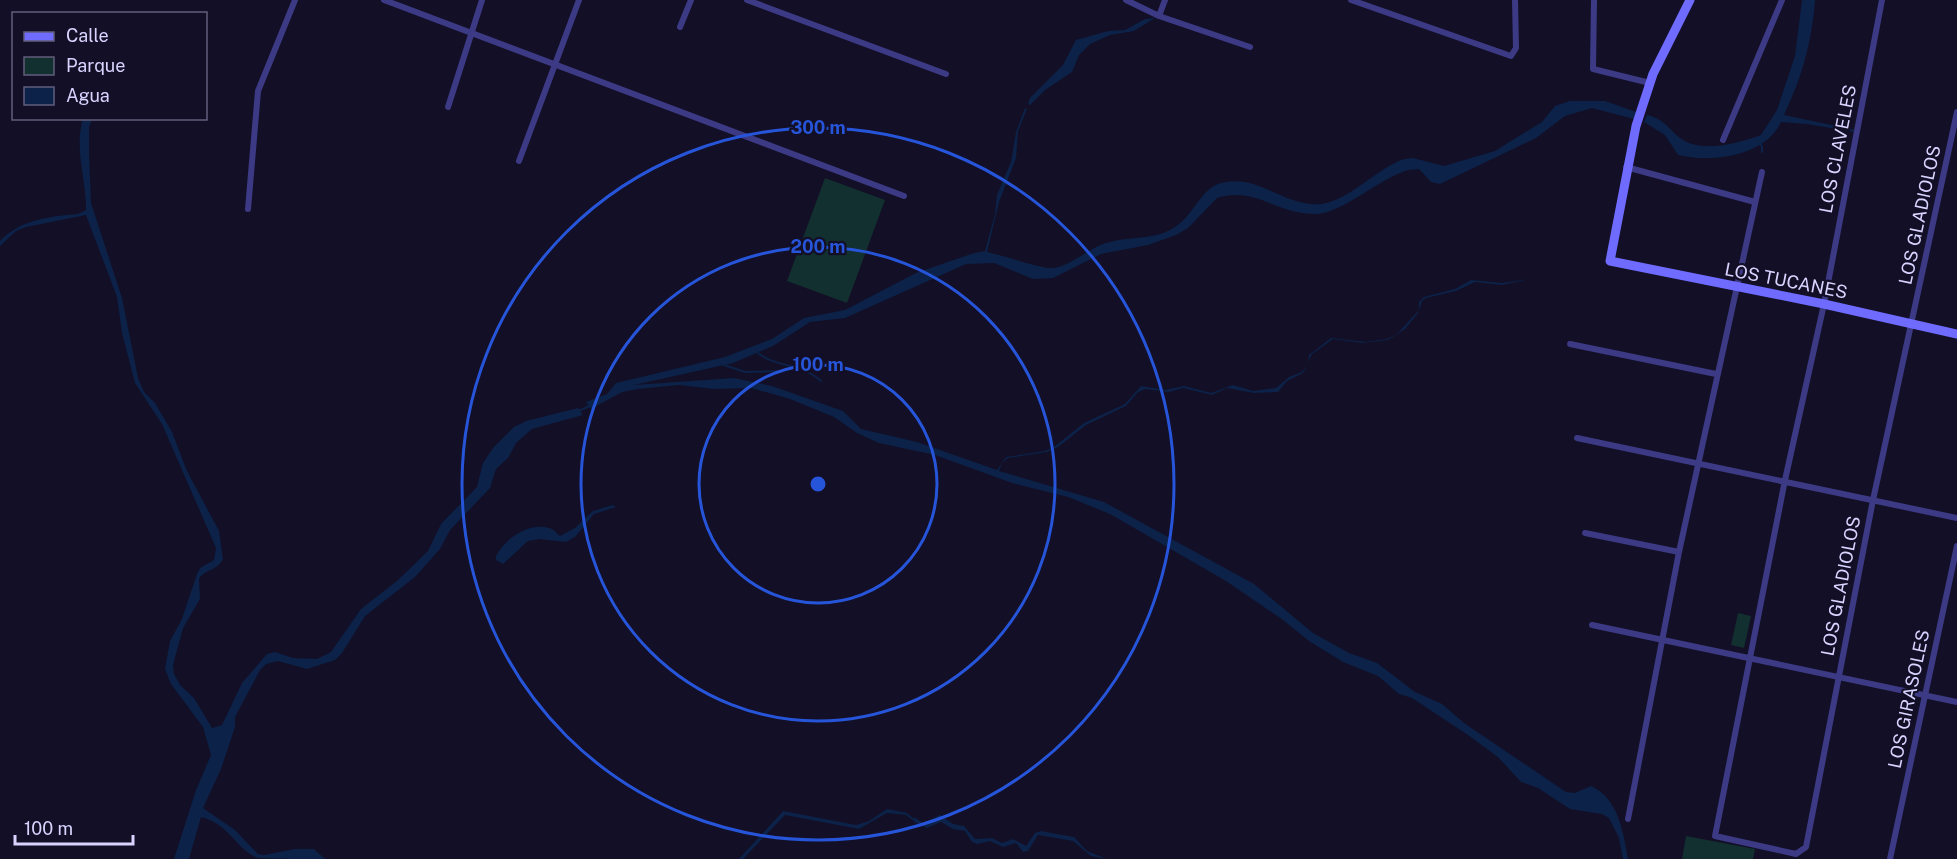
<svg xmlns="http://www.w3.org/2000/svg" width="1957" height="859" font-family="'Public Sans',sans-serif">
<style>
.green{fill:#12302f}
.water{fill:#0c2248}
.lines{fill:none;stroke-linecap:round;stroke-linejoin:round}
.stream{stroke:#0c2248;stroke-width:2}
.street{stroke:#3d3a85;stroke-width:6}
.secondary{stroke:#6f6bff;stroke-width:9}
.ring{fill:none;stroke:#2655da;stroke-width:3}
.labels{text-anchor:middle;stroke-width:4.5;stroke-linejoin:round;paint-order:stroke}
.street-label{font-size:18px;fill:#d9d4ff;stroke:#130f26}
.centre{fill:#2655da;stroke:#130f26;stroke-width:3}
.ring-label{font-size:18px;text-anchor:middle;font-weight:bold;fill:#2655da;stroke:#130f26;stroke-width:4.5;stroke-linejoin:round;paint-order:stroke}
</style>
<rect width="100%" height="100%" fill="#130f26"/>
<path class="green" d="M 825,178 L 885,200 L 847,303 L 787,281 Z
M 1738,613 L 1751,616 L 1744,648 L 1731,645 Z
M 1686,836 L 1755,849 L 1753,859 L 1682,859 Z"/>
<path class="water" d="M 1802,0 L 1815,0 C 1812,42 1802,77 1784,115 L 1855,130 L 1855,132 L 1807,124 L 1781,122 C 1765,157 1711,163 1678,155 L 1665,135 L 1644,122 L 1647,115 C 1664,119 1667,127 1680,138 C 1701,154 1739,143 1761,135 L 1777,110 L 1795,56 Z
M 1155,18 L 1134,31 L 1110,35 L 1090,44 L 1079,55 L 1072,72 L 1045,90 L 1030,105 L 1028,104 L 1030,98 L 1063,65 L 1076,40 L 1108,31 L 1125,30 L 1145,19 Z
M 1570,101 L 1605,101 L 1636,112 L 1634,119 L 1592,108 L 1565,116 L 1536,138 L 1440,184 L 1431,182 L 1419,169 L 1408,170 C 1382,177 1341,214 1316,214 C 1277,215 1256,186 1217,198 L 1188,228 L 1176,235 L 1148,245 L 1101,254 L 1053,278 L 1033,279 L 994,263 L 966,264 L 845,318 L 810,322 L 773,346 L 733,363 L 634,385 L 734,378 L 772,386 L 843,411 L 861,429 L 917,442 L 997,470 L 1006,457 L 1045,451 L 1054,447 L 1084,423 L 1125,404 L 1141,386 L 1165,390 L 1184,386 L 1211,393 L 1233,385 L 1253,391 L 1276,388 L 1289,377 L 1302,372 L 1308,363 L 1309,355 L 1331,338 L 1366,342 L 1387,339 L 1397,334 L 1419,310 L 1419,302 L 1424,297 L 1455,289 L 1471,280 L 1502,283 L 1530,279 L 1502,285 L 1475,282 L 1456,291 L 1426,298 L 1422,301 L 1418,313 L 1405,329 L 1388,340 L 1363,343 L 1333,339 L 1312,354 L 1303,373 L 1287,381 L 1278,392 L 1254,393 L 1227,388 L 1212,395 L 1183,388 L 1169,392 L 1145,389 L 1138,392 L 1126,406 L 1086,425 L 1058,447 L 1047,452 L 1008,458 L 1002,463 L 999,471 L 1104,502 L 1254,584 L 1313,633 L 1349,653 L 1377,663 L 1415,692 L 1442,704 L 1464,723 L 1566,792 L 1575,793 L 1591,786 C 1619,799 1623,832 1628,859 L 1623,859 L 1619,838 L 1609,818 L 1602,814 L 1570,809 L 1538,788 L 1521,782 L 1499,758 L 1468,735 L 1412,698 L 1399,694 L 1378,676 L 1343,662 L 1309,641 L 1283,620 L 1226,581 L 1110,514 L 1068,497 L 1012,483 L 935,455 L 879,443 L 857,433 L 834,417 L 790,399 L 751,388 L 714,389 L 679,385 L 638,389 L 622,392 L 591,409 L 586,402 L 607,394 L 616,383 L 725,357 L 772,339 L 804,318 L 845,310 L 916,273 L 974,253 L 985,251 L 995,214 L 997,195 L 1011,162 L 1016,132 L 1025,108 L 1027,109 L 1018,131 L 1016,158 L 999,202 L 987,252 C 1003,255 1040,269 1053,268 C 1069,267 1089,248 1106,243 C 1131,235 1157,242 1179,224 C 1194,213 1202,188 1221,183 C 1259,173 1283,207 1321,204 C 1349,201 1377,168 1404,159 L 1413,158 L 1444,166 L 1495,151 L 1542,122 L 1555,106 Z
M 83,118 L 92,119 L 89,127 L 89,152 L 91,203 L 122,298 L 138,378 L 144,392 L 155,403 L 172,432 L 187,471 L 219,531 L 223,559 C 217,571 205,569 199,579 L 200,599 L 183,628 L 173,665 L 174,674 L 180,685 L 194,698 L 212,728 L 222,725 L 242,683 L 267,654 L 275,652 L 293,658 L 317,659 L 331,652 L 361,609 L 397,581 L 428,551 L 441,524 L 477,487 L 483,463 L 493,448 L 514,427 L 526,421 L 578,408 L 583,415 L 532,429 L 516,443 L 508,458 L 496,469 L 490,488 L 450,530 L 440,549 L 415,577 L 365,616 L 342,653 L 335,660 L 307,669 L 278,661 L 266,664 L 260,670 L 235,717 L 235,727 L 221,769 L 203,808 L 235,830 L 258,854 L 264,855 L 295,849 L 314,849 L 325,859 C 314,859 264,859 258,858 C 235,849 231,825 201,817 L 189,859 L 174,859 L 196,790 L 211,755 L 203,727 L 171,684 L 165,669 L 170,641 L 182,619 L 197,574 L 200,568 L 214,560 L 216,548 L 162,424 L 135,383 L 122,333 L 117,297 L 86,215 L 26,227 L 16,231 L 0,246 L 0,241 C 19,220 51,216 78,214 L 86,210 C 86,177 74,150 83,118 Z
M 613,505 L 616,507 L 594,514 L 575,537 L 566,542 L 539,539 L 528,541 L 503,564 L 496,560 L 496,556 C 505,539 528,522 549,528 C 554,529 556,533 560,536 L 575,528 L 593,511 Z
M 887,809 L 907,813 L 907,815 L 887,813 L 859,829 L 785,815 L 743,859 L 739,859 L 783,811 L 856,825 L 869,821 Z
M 940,815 L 953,824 L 964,826 L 975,839 L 992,838 L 1002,843 L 1013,839 L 1026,846 L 1035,833 L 1041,831 L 1074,837 L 1087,851 L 1107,859 L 1091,856 L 1073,841 L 1038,835 L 1028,851 L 1023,852 L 1016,843 L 1003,847 L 990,841 L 977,844 L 972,842 L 965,831 L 953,829 L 941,822 L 927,828 L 914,822 L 914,817 L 923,823 Z"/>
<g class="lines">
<path class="stream" d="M 1758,143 L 1762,146 L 1762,152
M 757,352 C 773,367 801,363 821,381
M 724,365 L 745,372 L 780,371
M 578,411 L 590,406
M 905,813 L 914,820"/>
<path class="street" d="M 384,0 L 904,196
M 747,0 L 946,74
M 1126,0 L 1159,16 L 1250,47
M 1351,0 L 1511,56 L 1516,48 L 1515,0
M 1594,0 L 1593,69 L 1650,83
M 1882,0 L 1824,304 L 1785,480 L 1715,836 L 1796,854 L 1806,847 L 1873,500 L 1957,112
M 1159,16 L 1165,0
M 680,27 L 691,0
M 448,107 L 482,0
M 1723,140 L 1782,0
M 519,161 L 579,0
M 1626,167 L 1755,202
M 248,209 L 258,91 L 295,0
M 1570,344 L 1716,374
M 1577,438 L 1957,518
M 1585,533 L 1679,552
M 1592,625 L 1957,702
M 1628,819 L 1679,552 L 1762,172
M 1890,859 L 1957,546"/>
<path class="secondary" d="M 1690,0 L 1653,74 L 1636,126 L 1610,261 L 1824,304 L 1957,334"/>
</g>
<g class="ring">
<circle cx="818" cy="484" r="119"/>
<circle cx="818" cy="484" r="237"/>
<circle cx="818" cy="484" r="356"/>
</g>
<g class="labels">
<g class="street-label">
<text transform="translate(1838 149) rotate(-79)" y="6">LOS CLAVELES</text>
<text transform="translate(1920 215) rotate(-78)" y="6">LOS GLADIOLOS</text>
<text transform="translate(1786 281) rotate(11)" y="6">LOS TUCANES</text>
<text transform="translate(1841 586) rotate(-79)" y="6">LOS GLADIOLOS</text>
<text transform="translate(1909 699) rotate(-78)" y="6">LOS GIRASOLES</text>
</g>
</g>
<circle cx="818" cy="484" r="9" class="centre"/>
<g class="ring-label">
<text x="818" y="134">300 m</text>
<text x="818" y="253">200 m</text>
<text x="818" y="371">100 m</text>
</g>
<rect x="12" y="12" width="195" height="108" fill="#130f26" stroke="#625e7d" stroke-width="1.5"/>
<rect x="24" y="32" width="30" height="9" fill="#6f6bff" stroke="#625e7d" stroke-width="1.5"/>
<text x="66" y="42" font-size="18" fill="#d9d4ff">Calle</text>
<rect x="24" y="57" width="30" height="18" fill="#12302f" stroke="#625e7d" stroke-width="1.5"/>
<text x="66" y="72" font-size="18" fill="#d9d4ff">Parque</text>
<rect x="24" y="87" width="30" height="18" fill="#0c2248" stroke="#625e7d" stroke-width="1.5"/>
<text x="66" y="102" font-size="18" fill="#d9d4ff">Agua</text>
<path d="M15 835v9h118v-9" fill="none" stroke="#d9d4ff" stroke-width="3"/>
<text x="24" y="835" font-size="18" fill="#d9d4ff" stroke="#130f26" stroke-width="4.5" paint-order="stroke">100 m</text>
</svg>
